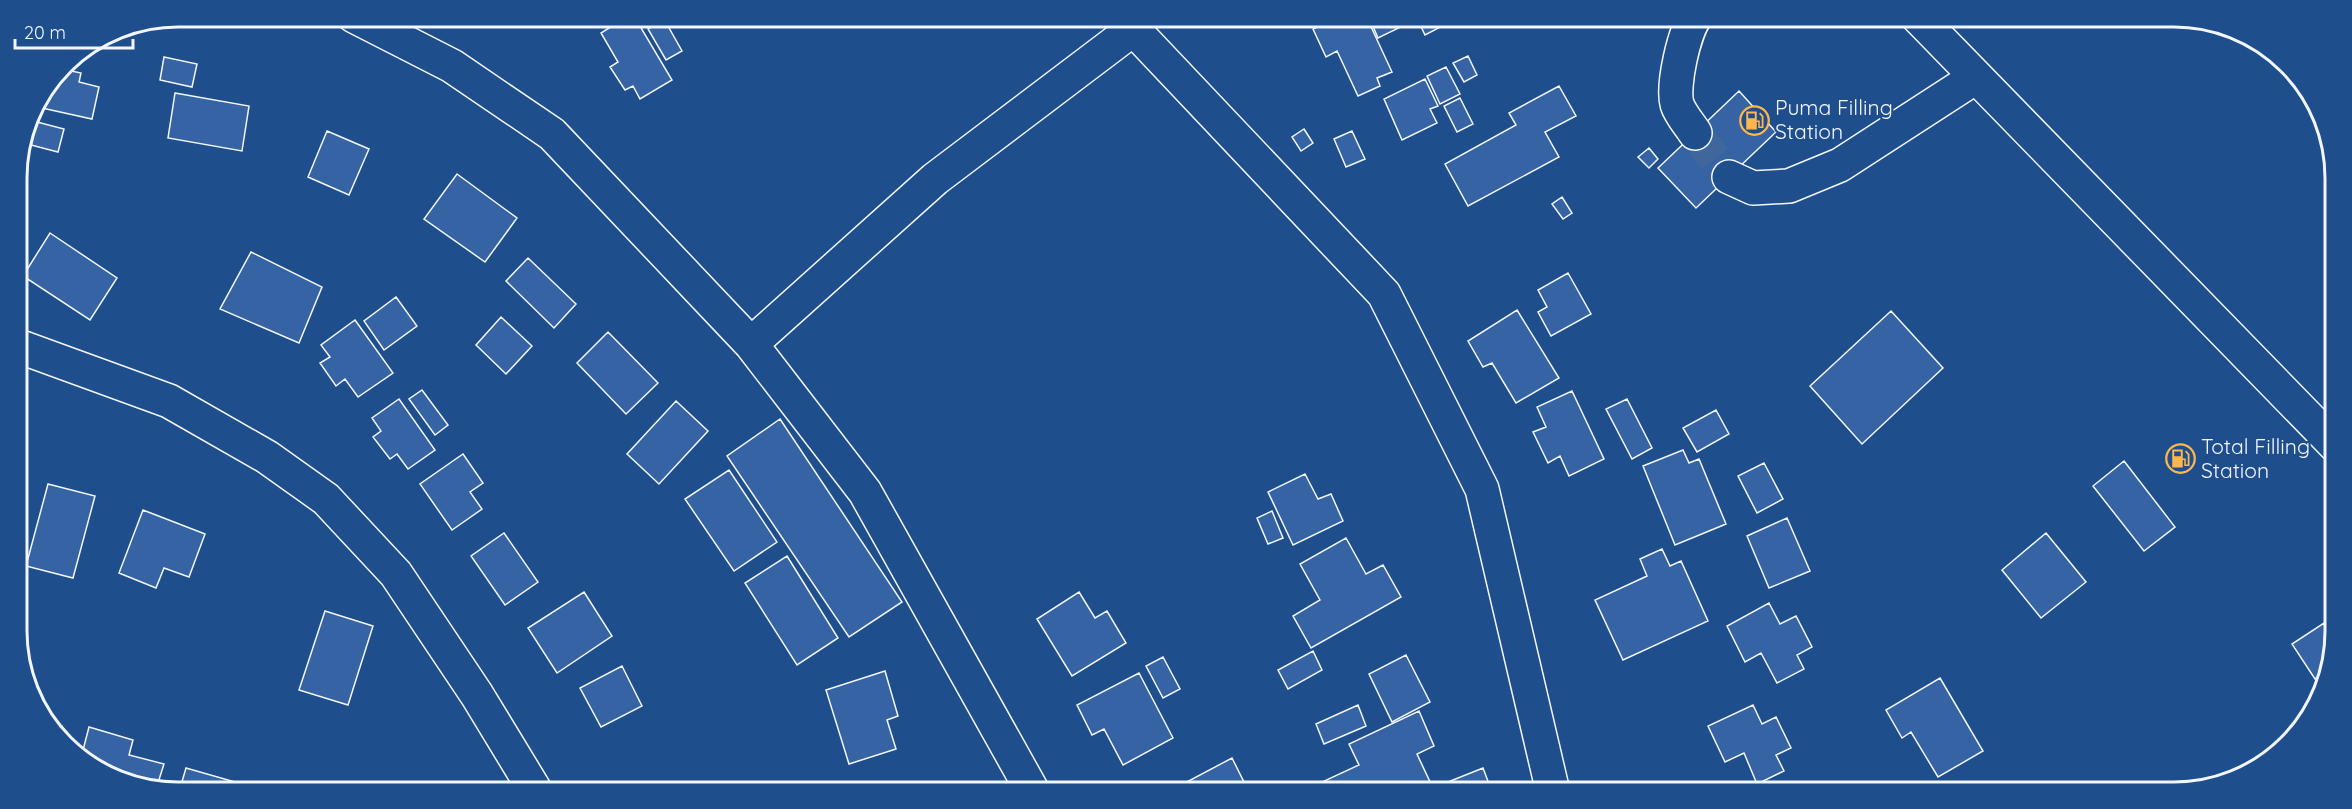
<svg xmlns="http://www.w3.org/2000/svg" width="2352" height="809" font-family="Quicksand,sans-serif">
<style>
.building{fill:#3563a3;stroke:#f2f6ff;stroke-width:1.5}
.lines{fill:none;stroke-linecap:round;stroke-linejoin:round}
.minor-tunnel{stroke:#3f679d;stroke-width:33;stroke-dasharray:33 16;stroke-linecap:butt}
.minor-casing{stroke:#f2f6ff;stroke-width:36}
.highway-casing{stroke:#f2f6ff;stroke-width:36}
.minor{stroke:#1f4e8c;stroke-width:33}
.highway{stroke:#1f4e8c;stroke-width:33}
.labels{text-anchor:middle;stroke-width:4.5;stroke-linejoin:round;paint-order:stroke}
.poi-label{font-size:21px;fill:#f2f6ff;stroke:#1f4e8c;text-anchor:start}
.rim{fill:none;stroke:#f2f6ff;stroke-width:3}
</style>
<rect width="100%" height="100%" fill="#1f4e8c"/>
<path class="building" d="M 628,16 L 634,16 L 672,80 L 640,99 L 633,86 L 625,90 L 610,67 L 618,62 L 601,33 Z
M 1339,16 L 1366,16 L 1392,72 L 1377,78 L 1380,86 L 1358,96 L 1337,51 L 1326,57 L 1313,29 Z
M 1413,16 L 1415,20 L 1378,38 L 1369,17 Z
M 1416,16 L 1450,16 L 1452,21 L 1425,35 Z
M 664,19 L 682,51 L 666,60 L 648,29 Z
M 1468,56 L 1477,75 L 1464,82 L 1453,63 Z
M 164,57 L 197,64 L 192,87 L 160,80 Z
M 1446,67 L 1460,94 L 1440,104 L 1427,76 Z
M 62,69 L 81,73 L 79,82 L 99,87 L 92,119 L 33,106 Z
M 1425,79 L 1438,106 L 1430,109 L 1437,123 L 1402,140 L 1384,99 Z
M 1559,86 L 1576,116 L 1545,132 L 1559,157 L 1468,206 L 1445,164 L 1516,125 L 1509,113 Z
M 1739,91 L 1776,132 L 1696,208 L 1658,168 Z
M 175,93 L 249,106 L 242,151 L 168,138 Z
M 1460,98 L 1473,124 L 1457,132 L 1444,106 Z
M 37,122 L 64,129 L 58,152 L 31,145 Z
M 1304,129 L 1313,143 L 1301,151 L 1292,137 Z
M 327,131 L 369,149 L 349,195 L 308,177 Z
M 1352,131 L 1365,159 L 1346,167 L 1334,139 Z
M 1649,148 L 1658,159 L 1649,168 L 1638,157 Z
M 457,174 L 517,218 L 485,262 L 424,219 Z
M 1562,197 L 1572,213 L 1563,219 L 1552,204 Z
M 50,233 L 117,278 L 90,320 L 23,276 Z
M 251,252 L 322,287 L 299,343 L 220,309 Z
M 528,258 L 576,304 L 554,328 L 506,281 Z
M 1568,273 L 1591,314 L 1551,336 L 1538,312 L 1547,307 L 1538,290 Z
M 396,297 L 417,326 L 384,350 L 364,321 Z
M 1517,310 L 1559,378 L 1516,403 L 1492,363 L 1483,367 L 1468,341 Z
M 1891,311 L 1943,368 L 1862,444 L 1810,386 Z
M 501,317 L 532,346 L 506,374 L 476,345 Z
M 355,320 L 393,373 L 358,397 L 345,379 L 336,386 L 320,363 L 330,357 L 321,345 Z
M 608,332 L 658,383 L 626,414 L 577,363 Z
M 422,390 L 448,425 L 435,435 L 409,399 Z
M 1572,391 L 1604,459 L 1569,476 L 1560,456 L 1548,463 L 1533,432 L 1546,427 L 1537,407 Z
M 399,399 L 435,450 L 408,469 L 397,454 L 390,459 L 373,437 L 381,431 L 372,418 Z
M 1627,399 L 1652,448 L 1632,459 L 1606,409 Z
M 676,401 L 708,431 L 659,484 L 627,454 Z
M 1716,410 L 1729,434 L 1697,452 L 1683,428 Z
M 780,419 L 902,602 L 849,637 L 727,456 Z
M 1683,450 L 1689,463 L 1699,459 L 1726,524 L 1675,545 L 1643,466 Z
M 463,454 L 483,483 L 470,492 L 482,509 L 452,530 L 420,484 Z
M 2124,461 L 2175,527 L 2144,551 L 2093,486 Z
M 1764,463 L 1783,499 L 1757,513 L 1738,476 Z
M 729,470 L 777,542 L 734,571 L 685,499 Z
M 1305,474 L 1318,499 L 1331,494 L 1343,521 L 1293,545 L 1268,492 Z
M 48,484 L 95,496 L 73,578 L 26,566 Z
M 143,510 L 205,534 L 189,577 L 164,568 L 156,588 L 119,573 Z
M 1272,511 L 1283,538 L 1268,544 L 1257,518 Z
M 1787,518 L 1810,571 L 1769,588 L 1747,536 Z
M 504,533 L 538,582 L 505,605 L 471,556 Z
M 2046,533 L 2086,582 L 2041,618 L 2002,570 Z
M 1346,538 L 1366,574 L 1383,565 L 1401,597 L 1311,648 L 1293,616 L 1320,600 L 1300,564 Z
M 1662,549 L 1670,566 L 1681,561 L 1708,621 L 1623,660 L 1595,600 L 1647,576 L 1640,559 Z
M 787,556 L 838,638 L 797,665 L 745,583 Z
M 584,592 L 612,636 L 557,673 L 528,628 Z
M 1079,592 L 1095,618 L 1107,611 L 1126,643 L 1072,676 L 1037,619 Z
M 1769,603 L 1780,624 L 1796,616 L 1812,647 L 1797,655 L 1804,669 L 1777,683 L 1761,653 L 1745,662 L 1727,626 Z
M 325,611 L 373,626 L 348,705 L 299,690 Z
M 2324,623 L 2334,639 L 2329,670 L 2315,679 L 2292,644 Z
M 1313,651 L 1322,670 L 1288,689 L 1278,670 Z
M 1406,655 L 1430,702 L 1392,722 L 1369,674 Z
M 1163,657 L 1180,689 L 1163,698 L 1146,666 Z
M 622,666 L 642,706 L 601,727 L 580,688 Z
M 885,671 L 898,716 L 887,720 L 896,749 L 849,764 L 826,690 Z
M 1139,673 L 1173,738 L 1123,765 L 1104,729 L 1092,735 L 1077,705 Z
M 1940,678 L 1983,751 L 1938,777 L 1911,732 L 1902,738 L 1886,710 Z
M 1358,705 L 1366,726 L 1324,744 L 1316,724 Z
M 1753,705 L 1762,724 L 1776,717 L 1791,748 L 1776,755 L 1784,771 L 1757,784 L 1744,753 L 1725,762 L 1708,726 Z
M 1419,711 L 1434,746 L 1417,754 L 1431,784 L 1414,792 L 1327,792 L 1322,782 L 1359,765 L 1349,744 Z
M 49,723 L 62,726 L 58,739 L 57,738 Z
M 89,727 L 133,740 L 129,755 L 164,764 L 156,789 L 126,784 L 82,754 Z
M 1232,758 L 1249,792 L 1168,792 Z
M 186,768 L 263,790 L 262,792 L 179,792 Z
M 1483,768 L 1492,792 L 1423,792 Z"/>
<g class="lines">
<path class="minor-tunnel" d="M 1695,133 L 1729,177"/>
<defs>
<path id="minor" d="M 354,16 L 452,66 L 552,134 L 751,344 L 865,492 L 1033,792
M 1121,16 L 1384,294 L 1482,489 L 1553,792
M 1695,133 C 1690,125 1680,114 1677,104 C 1672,86 1684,31 1696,16
M 1729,177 L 1753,188 L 1789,186 L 1840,165 L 1976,77
M 751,344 L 935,179 L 1132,30
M 18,346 L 169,401 L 267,457 L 326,499 L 396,574 L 477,695 L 536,792"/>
<path id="highway" d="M 1917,16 L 2335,445"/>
</defs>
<use href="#minor" class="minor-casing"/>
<use href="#highway" class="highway-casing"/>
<use href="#minor" class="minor"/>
<use href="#highway" class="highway"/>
</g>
<defs>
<symbol id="fuel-ring" viewBox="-11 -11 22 22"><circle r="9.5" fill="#1f4e8c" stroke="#ffb74d" stroke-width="1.5"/><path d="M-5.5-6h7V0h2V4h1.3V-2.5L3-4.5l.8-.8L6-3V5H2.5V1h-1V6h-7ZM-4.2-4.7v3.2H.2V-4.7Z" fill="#ffb74d"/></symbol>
</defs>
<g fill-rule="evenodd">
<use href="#fuel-ring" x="1738" y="104" width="33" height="33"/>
<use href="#fuel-ring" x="2164" y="442" width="33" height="33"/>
</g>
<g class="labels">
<g class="poi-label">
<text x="1775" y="115">Puma Filling<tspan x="1775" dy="24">Station</tspan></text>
<text x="2201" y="454">Total Filling<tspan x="2201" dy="24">Station</tspan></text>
</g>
</g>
<path d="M0 0H2352V809H0ZM178 27H2174A151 151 0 0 1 2325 178V631A151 151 0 0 1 2174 782H178A151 151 0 0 1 27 631V178A151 151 0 0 1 178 27Z" fill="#1f4e8c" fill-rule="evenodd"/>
<path class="rim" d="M178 27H2174A151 151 0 0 1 2325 178V631A151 151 0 0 1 2174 782H178A151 151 0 0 1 27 631V178A151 151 0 0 1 178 27Z"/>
<path d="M15 39v9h118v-9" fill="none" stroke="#f2f6ff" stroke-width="3"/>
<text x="24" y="39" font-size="18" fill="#f2f6ff" stroke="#1f4e8c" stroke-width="4.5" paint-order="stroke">20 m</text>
</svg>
